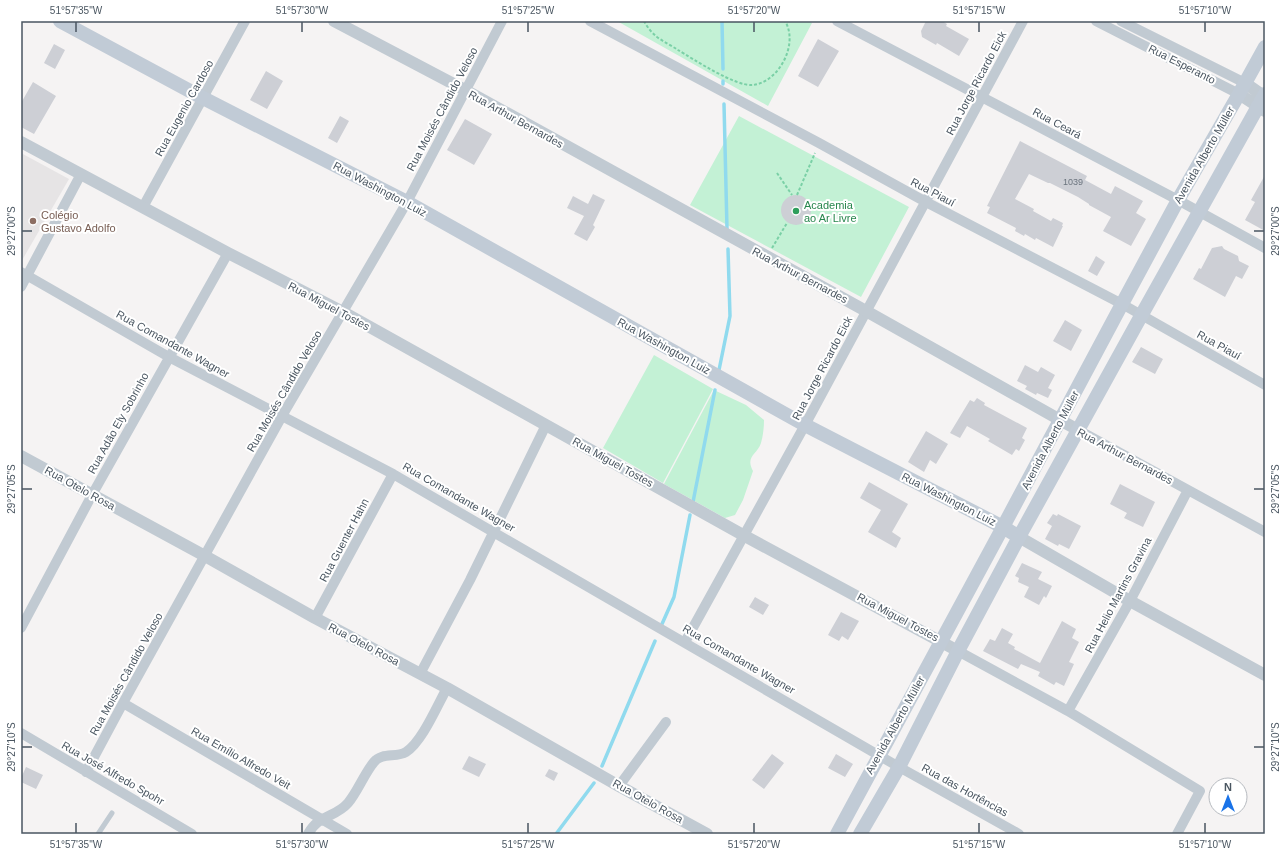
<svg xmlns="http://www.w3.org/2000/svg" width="1286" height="855" font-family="Helvetica,sans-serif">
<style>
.education{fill:#e6e4e5}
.green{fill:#c3f1d5}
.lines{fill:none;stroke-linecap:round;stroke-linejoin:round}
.stream{stroke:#90daee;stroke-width:3.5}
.building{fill:#cdcfd5}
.path{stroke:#7ad0a6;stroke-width:2;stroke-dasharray:3 2;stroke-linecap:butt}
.service{stroke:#c1cad2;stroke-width:5}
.minor{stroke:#c1cad2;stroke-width:10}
.tertiary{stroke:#c1cad2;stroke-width:12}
.secondary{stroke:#c1cbd6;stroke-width:14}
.ticks{fill:none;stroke:#4a5661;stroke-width:1.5}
.leisure-dot{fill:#2e9e5b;stroke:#fff;stroke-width:1.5}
.education-dot{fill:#8d6e63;stroke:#fff;stroke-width:1.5}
.labels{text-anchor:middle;stroke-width:4;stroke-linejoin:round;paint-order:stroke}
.number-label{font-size:9px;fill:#6b747e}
.street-label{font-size:11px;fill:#4a5661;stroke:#fff}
.leisure-label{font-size:11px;fill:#27864d;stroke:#fff;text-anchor:start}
.education-label{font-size:11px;fill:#785e54;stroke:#fff;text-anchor:start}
.neatline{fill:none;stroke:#4a5661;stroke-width:1.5}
.ticks-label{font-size:10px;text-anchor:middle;fill:#4a5661}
</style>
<rect width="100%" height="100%" fill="#f5f3f3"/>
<path class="education" d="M 21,153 L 69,179 L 21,262 Z"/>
<path class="green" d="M 617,21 L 808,21 L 812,23 L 768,106 Z
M 739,116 L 909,207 L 861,297 L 690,205 Z
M 654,355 L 713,389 L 663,483 L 603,448 Z
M 714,390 L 746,405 L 764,420 C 764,428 763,436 761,443 C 757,455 745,456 753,471 L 743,500 L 735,515 L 725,518 L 664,484 Z"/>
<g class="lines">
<path class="stream" d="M 722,21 L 723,69
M 723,81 L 723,84
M 724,104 L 727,229
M 719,370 L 730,316 L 728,249
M 693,502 L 715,390
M 662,624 L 674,597 L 690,515
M 602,766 L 655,641
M 556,834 L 594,783"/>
</g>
<path class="building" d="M 926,21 L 942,21 L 947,24 L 946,26 L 969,39 L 959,56 L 937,43 L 936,45 L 922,37 L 921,31 Z
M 818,39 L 839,51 L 818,87 L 798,76 Z
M 54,44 L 65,50 L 55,69 L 44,63 Z
M 266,71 L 283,81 L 267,109 L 250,100 Z
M 33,82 L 56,96 L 34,134 L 21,127 L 21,103 Z
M 340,116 L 349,121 L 337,143 L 328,138 Z
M 465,119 L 492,134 L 474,165 L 447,150 Z
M 1020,141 L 1087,176 L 1085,180 L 1111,194 L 1115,186 L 1143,201 L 1136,213 L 1146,219 L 1131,246 L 1103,231 L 1111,217 L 1089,205 L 1089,204 L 1078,197 L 1050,183 L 1048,183 L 1029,174 L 1015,199 L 1034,209 L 1033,211 L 1051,221 L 1053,218 L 1063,223 L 1062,226 L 1063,226 L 1053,247 L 1036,238 L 1035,240 L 1025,234 L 1024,236 L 1015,231 L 1016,228 L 987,213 L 990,207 L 987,206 Z
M 1265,175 L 1265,231 L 1245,220 L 1255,202 L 1251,200 Z
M 593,194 L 605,200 L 593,225 L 595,227 L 587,241 L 574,234 L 584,216 L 567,208 L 573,196 L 588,204 Z
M781 210a15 15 0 1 1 30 0a15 15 0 1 1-30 0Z
M 1222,246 L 1224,249 L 1238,256 L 1239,261 L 1249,266 L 1242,279 L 1236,276 L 1225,297 L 1193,279 L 1199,268 L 1201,269 L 1212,248 Z
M 1096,256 L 1105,262 L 1097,276 L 1088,271 Z
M 1065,320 L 1082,330 L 1071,351 L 1053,341 Z
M 1141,347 L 1163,359 L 1155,374 L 1132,362 Z
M 1025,365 L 1038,372 L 1041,367 L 1055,375 L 1048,388 L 1052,390 L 1048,398 L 1037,393 L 1036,395 L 1025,389 L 1027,386 L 1017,381 Z
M 977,398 L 985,403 L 984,405 L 1027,428 L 1022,438 L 1025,440 L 1019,451 L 1016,449 L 1012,455 L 988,441 L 990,439 L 967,426 L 960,438 L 950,433 L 970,400 L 974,402 Z
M 926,431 L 948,444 L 936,464 L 930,460 L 924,472 L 908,462 Z
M 869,482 L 908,504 L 892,532 L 901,538 L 896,548 L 868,532 L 881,510 L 860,498 Z
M 1120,484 L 1155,502 L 1143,527 L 1124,518 L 1127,513 L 1110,504 Z
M 1053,514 L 1057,516 L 1058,514 L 1081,526 L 1069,549 L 1059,544 L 1058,546 L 1045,539 L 1052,526 L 1047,523 Z
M 1022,563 L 1042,572 L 1038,579 L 1052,586 L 1046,598 L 1044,596 L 1039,605 L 1024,597 L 1029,587 L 1018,582 L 1019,578 L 1015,576 Z
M 755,597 L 769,605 L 763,615 L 749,607 Z
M 841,612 L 859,621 L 848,640 L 842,636 L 839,641 L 828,635 Z
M 1062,621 L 1076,629 L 1072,638 L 1079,642 L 1069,662 L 1074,664 L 1064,686 L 1056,682 L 1054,685 L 1038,676 L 1040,672 L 1021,664 L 1018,669 L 983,651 L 990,639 L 995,641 L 1002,628 L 1013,634 L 1008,643 L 1015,647 L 1014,649 L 1040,663 Z
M 772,754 L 784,763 L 764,789 L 752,780 Z
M 836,754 L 853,764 L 845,777 L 828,768 Z
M 469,756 L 486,764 L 479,777 L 462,769 Z
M 26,767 L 43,775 L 36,789 L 21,782 L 21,778 Z
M 549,769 L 558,773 L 554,781 L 545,776 Z"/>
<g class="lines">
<path class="path" d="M 644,21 C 647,27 652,33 657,37 C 664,42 672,46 678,50 C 693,59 736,87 753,85 C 779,82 799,44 785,21
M 777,173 L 792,195
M 797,195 L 815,153
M 772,248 L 787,223"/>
<path class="service" d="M 98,834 L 112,813"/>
<path class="minor" d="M 590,21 L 819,143 L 926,202 L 1122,304 L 1265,385
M 837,21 L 1178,200 L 1265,248
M 1096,21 L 1239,94
M 1121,21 L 1245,83
M 143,207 L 245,21
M 21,272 L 169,357 L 393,474 L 899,767 L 1019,834
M 21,287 L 81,174
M 1078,430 L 1265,532
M 315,618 L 393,474
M 21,628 L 92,495 L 228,253
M 685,642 L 805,425 L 1023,21
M 958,651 L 1068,711 L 1200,791 L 1177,834
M 420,674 L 470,580 L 546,425
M 123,703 L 347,834
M 1068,711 L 1130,601 L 1188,490
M 21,733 L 192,834
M 86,772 L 123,703 L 282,416 L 407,202 L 502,21
M 619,786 L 666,722
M 308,834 C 319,814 335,818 348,803 C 358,791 364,774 374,762 C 382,752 396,758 406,752 C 422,742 437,706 447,688"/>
<path class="tertiary" d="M 334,21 L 465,90 L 866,311 L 1078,430
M 1245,83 L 1265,97
M 1239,94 L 1265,111
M 21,142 L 228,253 L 343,312 L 743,535 L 958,651
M 21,456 L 205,556 L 315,618 L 447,688 L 619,786 L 707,834
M 1019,537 L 1130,601 L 1265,675"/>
<path class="secondary" d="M 60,21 L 203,98 L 407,202 L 805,425 L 1003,527 L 1019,537
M 837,834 L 1003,527 L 1122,304 L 1178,200 L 1239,94 L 1265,47
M 860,834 L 899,767 L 958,651 L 1019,537 L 1141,316 L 1265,94"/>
</g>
<path class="ticks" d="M 76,22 L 76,32M 302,22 L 302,32M 528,22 L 528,32M 754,22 L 754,32M 979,22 L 979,32M 1205,22 L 1205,32M 22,231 L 32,231M 1254,231 L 1264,231M 22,489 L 32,489M 1254,489 L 1264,489M 22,747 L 32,747M 1254,747 L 1264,747M 76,823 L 76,833M 302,823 L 302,833M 528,823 L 528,833M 754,823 L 754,833M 979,823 L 979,833M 1205,823 L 1205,833"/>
<circle class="leisure-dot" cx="796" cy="211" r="4"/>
<circle class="education-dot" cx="33" cy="221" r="4"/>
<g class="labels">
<g class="number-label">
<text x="1073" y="185">1039</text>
</g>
<g class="street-label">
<text transform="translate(1182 64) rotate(27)" y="4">Rua Esperanto</text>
<text transform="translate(976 83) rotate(-62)" y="4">Rua Jorge Ricardo Eick</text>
<text transform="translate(184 108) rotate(-61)" y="4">Rua Eugenio Cardoso</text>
<text transform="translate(442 109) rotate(-62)" y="4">Rua Moisés Cândido Veloso</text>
<text transform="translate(516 119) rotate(29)" y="4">Rua Arthur Bernardes</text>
<text transform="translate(1057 123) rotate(28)" y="4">Rua Ceará</text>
<text transform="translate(1204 155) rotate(-60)" y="4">Avenida Alberto Müller</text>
<text transform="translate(380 189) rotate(28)" y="4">Rua Washington Luiz</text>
<text transform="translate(933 192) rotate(28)" y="4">Rua Piauí</text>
<text transform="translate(800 275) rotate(28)" y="4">Rua Arthur Bernardes</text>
<text transform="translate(329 306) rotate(28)" y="4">Rua Miguel Tostes</text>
<text transform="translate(173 344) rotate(29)" y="4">Rua Comandante Wagner</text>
<text transform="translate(1219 345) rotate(29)" y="4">Rua Piauí</text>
<text transform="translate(664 346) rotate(29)" y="4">Rua Washington Luiz</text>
<text transform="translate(822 368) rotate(-62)" y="4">Rua Jorge Ricardo Eick</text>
<text transform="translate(284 391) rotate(-60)" y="4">Rua Moisés Cândido Veloso</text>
<text transform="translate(118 423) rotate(-61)" y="4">Rua Adão Ely Sobrinho</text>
<text transform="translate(1050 440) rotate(-62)" y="4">Avenida Alberto Müller</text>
<text transform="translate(1125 456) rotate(28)" y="4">Rua Arthur Bernardes</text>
<text transform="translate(613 462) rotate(29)" y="4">Rua Miguel Tostes</text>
<text transform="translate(80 488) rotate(29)" y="4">Rua Otelo Rosa</text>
<text transform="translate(459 497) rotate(30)" y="4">Rua Comandante Wagner</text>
<text transform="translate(949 499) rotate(27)" y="4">Rua Washington Luiz</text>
<text transform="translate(344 540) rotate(-62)" y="4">Rua Guenter Hahn</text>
<text transform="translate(1118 595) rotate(-62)" y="4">Rua Helio Martins Gravina</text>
<text transform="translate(898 617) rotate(28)" y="4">Rua Miguel Tostes</text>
<text transform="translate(364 644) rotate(28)" y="4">Rua Otelo Rosa</text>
<text transform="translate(739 659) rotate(30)" y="4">Rua Comandante Wagner</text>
<text transform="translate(126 674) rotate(-61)" y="4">Rua Moisés Cândido Veloso</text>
<text transform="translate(895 725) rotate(-61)" y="4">Avenida Alberto Müller</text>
<text transform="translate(241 758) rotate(30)" y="4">Rua Emílio Alfredo Veit</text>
<text transform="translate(113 773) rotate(30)" y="4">Rua José Alfredo Spohr</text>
<text transform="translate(965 790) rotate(29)" y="4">Rua das Hortências</text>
<text transform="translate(648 801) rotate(29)" y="4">Rua Otelo Rosa</text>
</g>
<g class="leisure-label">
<text x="804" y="209">Academia<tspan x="804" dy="13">ao Ar Livre</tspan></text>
</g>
<g class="education-label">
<text x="41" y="219">Colégio<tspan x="41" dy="13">Gustavo Adolfo</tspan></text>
</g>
</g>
<rect width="1286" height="855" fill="none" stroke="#ffffff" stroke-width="44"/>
<g transform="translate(1228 797)"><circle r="19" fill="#ffffff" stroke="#b7bbc0"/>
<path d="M0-3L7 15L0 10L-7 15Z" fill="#1a73e8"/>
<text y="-6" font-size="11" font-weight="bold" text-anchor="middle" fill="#4a5661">N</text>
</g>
<rect x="22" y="22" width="1242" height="811" class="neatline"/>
<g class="ticks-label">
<text x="76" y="14">51°57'35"W</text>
<text x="302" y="14">51°57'30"W</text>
<text x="528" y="14">51°57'25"W</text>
<text x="754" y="14">51°57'20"W</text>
<text x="979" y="14">51°57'15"W</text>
<text x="1205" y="14">51°57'10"W</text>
<text transform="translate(11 231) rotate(-90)" y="4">29°27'00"S</text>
<text transform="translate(1275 231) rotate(-90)" y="4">29°27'00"S</text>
<text transform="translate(11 489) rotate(-90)" y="4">29°27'05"S</text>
<text transform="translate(1275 489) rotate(-90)" y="4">29°27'05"S</text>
<text transform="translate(11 747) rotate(-90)" y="4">29°27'10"S</text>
<text transform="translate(1275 747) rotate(-90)" y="4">29°27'10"S</text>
<text x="76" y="848">51°57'35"W</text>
<text x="302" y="848">51°57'30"W</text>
<text x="528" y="848">51°57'25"W</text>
<text x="754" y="848">51°57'20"W</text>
<text x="979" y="848">51°57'15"W</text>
<text x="1205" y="848">51°57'10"W</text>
</g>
</svg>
